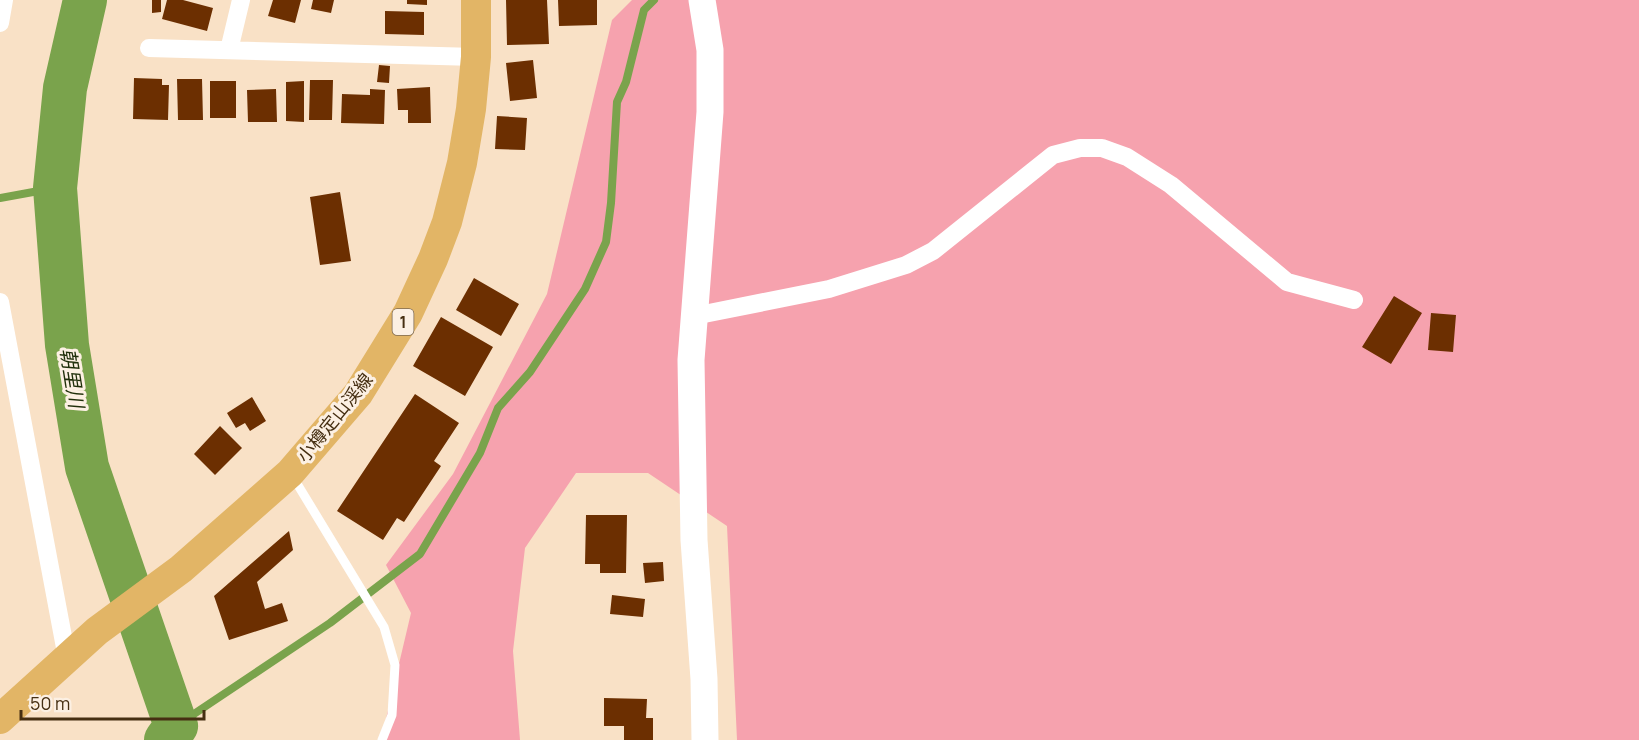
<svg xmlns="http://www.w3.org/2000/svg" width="1639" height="740" font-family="Manrope,'Noto Sans JP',sans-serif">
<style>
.green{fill:#f6a2ae}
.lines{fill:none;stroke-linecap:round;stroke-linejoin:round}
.stream{stroke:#7aa34c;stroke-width:8}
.river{stroke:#7aa34c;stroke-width:44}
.building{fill:#6c2f01}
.lane{stroke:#fff;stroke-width:9}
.street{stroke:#fff;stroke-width:18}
.secondary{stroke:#fff;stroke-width:27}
.primary{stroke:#e2b566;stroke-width:30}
.labels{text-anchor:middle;stroke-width:6;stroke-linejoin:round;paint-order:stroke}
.shield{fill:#fcf0e3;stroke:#7d6951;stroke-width:1.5}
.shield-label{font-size:16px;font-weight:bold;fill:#462f12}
.street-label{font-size:18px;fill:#462f12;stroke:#fcf0e3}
.water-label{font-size:20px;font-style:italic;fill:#1f2f0a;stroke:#fcf0e3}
</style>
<rect width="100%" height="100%" fill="#f9e1c6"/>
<path class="green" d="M 632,0 L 1639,0 L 1639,740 L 737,740 L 727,526 L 648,473 L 576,473 L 525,548 L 513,651 L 520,740 L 381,740 L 411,613 L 386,565 L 453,474 L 547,294 L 612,20 Z"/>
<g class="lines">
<path class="stream" d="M 0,198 L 55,188
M 176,726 L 330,623 L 420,554 L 480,453 L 498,408 L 530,372 L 585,289 L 606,242 L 611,203 L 617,102 L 626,82 L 644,10 L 654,0"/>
<path class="river" d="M 85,0 L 65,88 L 55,188 L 67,345 L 87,467 L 176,726 L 166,740"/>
</g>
<path class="building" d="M 152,0 L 161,0 L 161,12 L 152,13 Z
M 167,0 L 183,0 L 213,8 L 207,31 L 162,19 Z
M 273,0 L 301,0 L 295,23 L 268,16 Z
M 313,0 L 334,0 L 331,13 L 311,9 Z
M 407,0 L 427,0 L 427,5 L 407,4 Z
M 506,0 L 547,0 L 549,44 L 507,45 Z
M 558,0 L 597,0 L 597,25 L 559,26 Z
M 385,11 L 424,12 L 424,35 L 385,34 Z
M 533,60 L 537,98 L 510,101 L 506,63 Z
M 379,65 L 390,66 L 389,83 L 377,82 Z
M 134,78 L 162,79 L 162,85 L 169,85 L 168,120 L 133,119 Z
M 177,79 L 202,79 L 203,120 L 178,120 Z
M 310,80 L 333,80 L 332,120 L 309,120 Z
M 210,81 L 236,81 L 236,118 L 210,118 Z
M 304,81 L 304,122 L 286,121 L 286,82 Z
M 430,87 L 431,123 L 408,123 L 408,110 L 398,110 L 397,89 Z
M 276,89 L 277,122 L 248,122 L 247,90 Z
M 370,89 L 385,90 L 384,124 L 341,123 L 342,94 L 370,95 Z
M 497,116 L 527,118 L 525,150 L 495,149 Z
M 340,192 L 351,261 L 320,265 L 310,197 Z
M 474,278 L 519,304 L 501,336 L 456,310 Z
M 1394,296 L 1422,313 L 1391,364 L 1362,347 Z
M 1431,313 L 1456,315 L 1453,352 L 1428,350 Z
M 441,317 L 493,347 L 465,396 L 413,366 Z
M 415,394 L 459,423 L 434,461 L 441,466 L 404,522 L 397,518 L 383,540 L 337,511 Z
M 252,397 L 266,421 L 250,431 L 245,423 L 236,428 L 227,413 Z
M 220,426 L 242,448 L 215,475 L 194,454 Z
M 586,515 L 627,515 L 626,573 L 600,573 L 600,564 L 585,564 Z
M 289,531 L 293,550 L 257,582 L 265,609 L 282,603 L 288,621 L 229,640 L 214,596 Z
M 663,562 L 664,581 L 645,583 L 643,563 Z
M 612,595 L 645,599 L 643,617 L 610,614 Z
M 604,698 L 647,699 L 646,718 L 653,718 L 653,740 L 624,740 L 624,726 L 604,726 Z"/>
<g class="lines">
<path class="lane" d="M 293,477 L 384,627 L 395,665 L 392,715 L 382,740"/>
<path class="street" d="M 0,23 L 4,0
M 149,48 L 476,57
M 229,50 L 241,0
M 0,302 L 67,658
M 694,316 L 829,289 L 906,265 L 933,251 L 1053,155 L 1080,148 L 1102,148 L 1127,157 L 1171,185 L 1287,282 L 1354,300"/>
<path class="secondary" d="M 702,0 L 710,50 L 710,112 L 691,360 L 694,540 L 704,679 L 705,740"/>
<path class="primary" d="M 0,719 L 97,631 L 181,569 L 290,473 L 358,394 L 408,313 L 433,259 L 447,222 L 462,163 L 471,109 L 476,57 L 476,0"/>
</g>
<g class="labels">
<rect class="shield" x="392.5" y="309" width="21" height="26" rx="4.5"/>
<g class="shield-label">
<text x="403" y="328">1</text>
</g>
<g class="street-label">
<text transform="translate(335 418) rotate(-51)" y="6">小樽定山渓線</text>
</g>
<g class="water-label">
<text transform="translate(72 378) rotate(81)" y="7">朝里川</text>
</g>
</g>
<path d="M21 710v9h183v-9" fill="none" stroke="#462f12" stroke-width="3"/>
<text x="30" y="710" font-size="18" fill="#462f12" stroke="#fcf0e3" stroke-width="4.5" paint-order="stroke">50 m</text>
</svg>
